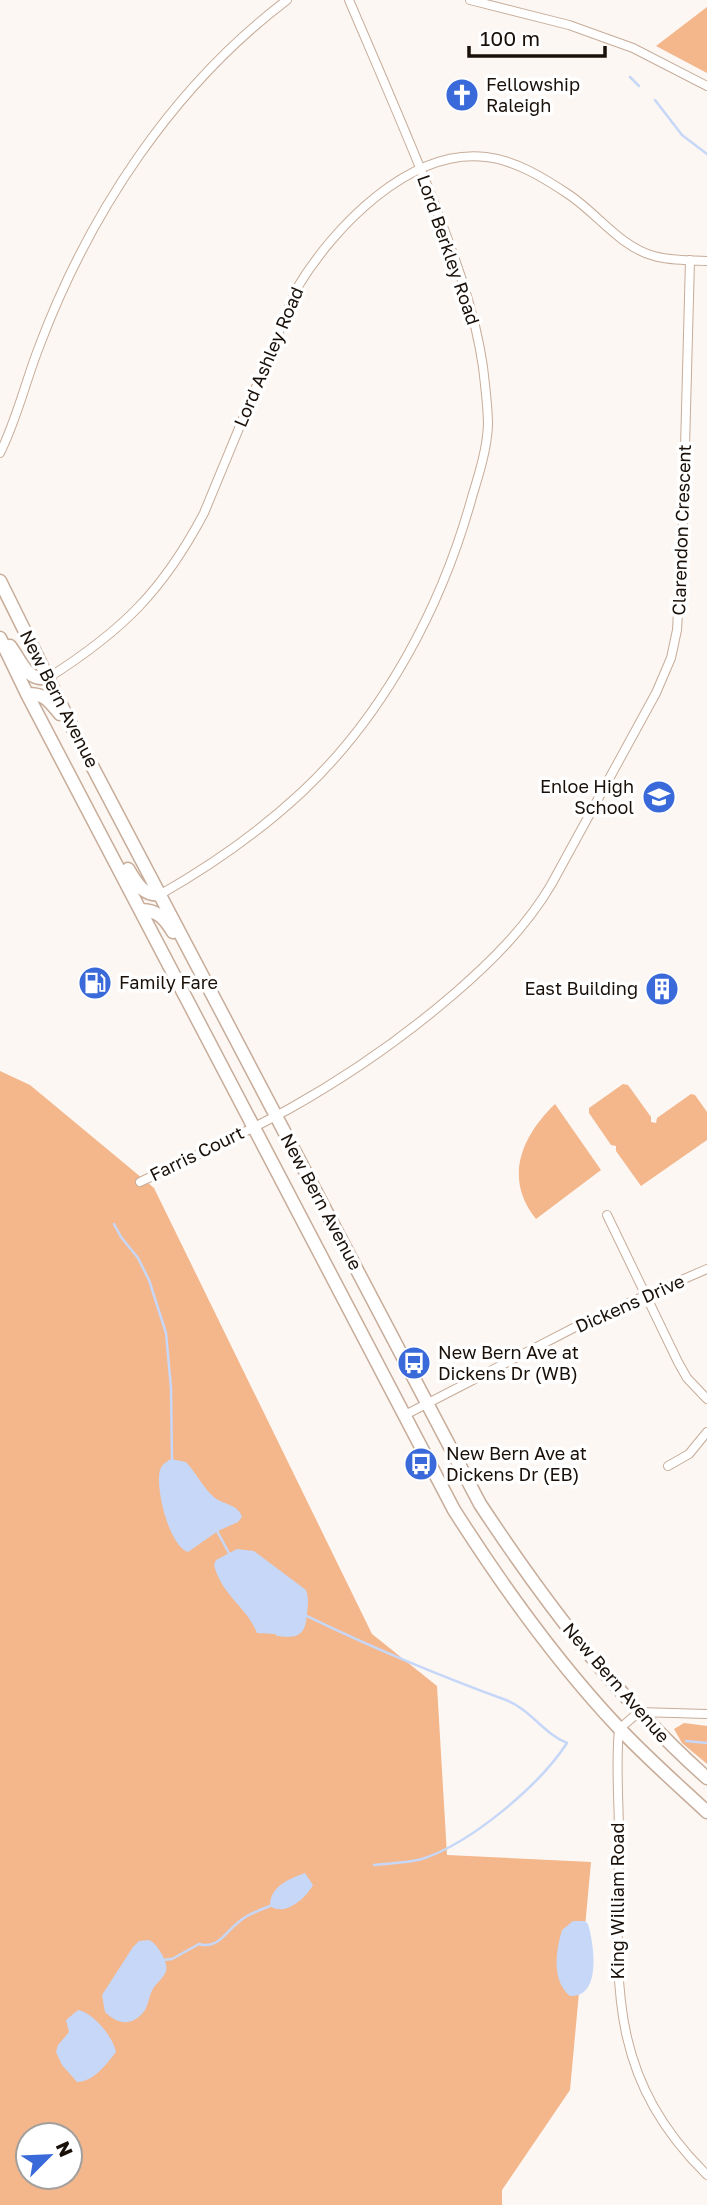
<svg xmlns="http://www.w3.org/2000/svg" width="707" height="2205" font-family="'Golos Text',sans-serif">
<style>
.green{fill:#f4b68b;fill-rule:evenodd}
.water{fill:#c6d7f8}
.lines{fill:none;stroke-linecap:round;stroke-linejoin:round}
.stream{stroke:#c6d7f8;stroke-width:2.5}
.street-casing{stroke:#c7ac99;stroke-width:10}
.primary-casing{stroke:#c7ac99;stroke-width:15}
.street{stroke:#fff;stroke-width:8}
.primary{stroke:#fff;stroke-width:12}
.labels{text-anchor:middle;stroke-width:7;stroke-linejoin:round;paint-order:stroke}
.poi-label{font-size:18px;fill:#191009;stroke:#fff;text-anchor:start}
.street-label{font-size:18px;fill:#191009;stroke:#fff}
</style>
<rect width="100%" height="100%" fill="#fcf7f3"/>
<path class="green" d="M 707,7 L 707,73 L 656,46 Z
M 0,1071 L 30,1085 L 154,1188 L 372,1634 L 437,1686 L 447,1855 L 591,1862 L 570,2090 L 502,2190 L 502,2205 L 0,2205 ZM 28,2135 L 70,2135 L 70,2177 L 28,2177 Z
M 623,1084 L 628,1085 L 651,1117 L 651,1122 L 656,1123 L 657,1118 L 691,1094 L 695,1095 L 707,1112 L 707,1140 L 641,1186 L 616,1151 L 616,1146 L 611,1145 L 589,1113 L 589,1108 Z
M 555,1104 L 601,1170 L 536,1219 C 503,1178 522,1136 555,1104 Z
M 684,1723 L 707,1726 L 707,1764 L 682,1743 L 674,1729 Z"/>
<path class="water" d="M 171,1459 L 186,1462 C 196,1473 204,1489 215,1498 C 225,1505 239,1505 242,1517 L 238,1522 L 218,1531 L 188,1552 C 169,1546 155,1488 160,1470 C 162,1464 166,1462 171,1459 Z
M 237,1549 L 254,1551 L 306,1590 C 309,1598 308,1605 307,1613 C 306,1635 298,1639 277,1636 L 275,1634 L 257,1633 C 247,1607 222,1596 214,1565 L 216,1560 Z
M 305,1873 L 313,1885 C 306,1898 285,1917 270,1906 C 270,1886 289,1879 305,1873 Z
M 573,1921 L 585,1921 L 588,1924 C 594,1944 602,1998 570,1996 C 551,1981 556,1950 562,1930 Z
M 149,1940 C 157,1943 169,1963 166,1971 C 164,1978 156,1983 153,1989 C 149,1995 149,2003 145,2010 C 133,2027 118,2025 105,2012 L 102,1995 L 133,1947 L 139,1941 Z
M 78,2010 C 94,2013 113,2037 116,2052 C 106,2065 93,2082 77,2082 L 62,2065 L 56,2052 L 58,2045 L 69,2032 L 66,2020 Z"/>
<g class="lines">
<path class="stream" d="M 630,77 L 639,86
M 655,100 L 682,135 L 707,154
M 114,1224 L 121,1237 L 138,1258 L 149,1280 L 166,1333 L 171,1388 L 172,1460
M 217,1531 L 230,1555
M 307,1616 C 371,1647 438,1675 506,1700 C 530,1709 544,1734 567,1743 C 539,1786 471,1843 422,1859 C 407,1863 389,1863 374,1865
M 686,1741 L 707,1743
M 163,1960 L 172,1959 L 199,1944 C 218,1950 226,1931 240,1921 C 248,1914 260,1910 270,1906"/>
<defs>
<path id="street" d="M 470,0 L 569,25 L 633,48 L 707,86
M 0,453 C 17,419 25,383 39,347 C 89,214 172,87 287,0
M 48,678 C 122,631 163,591 204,513 L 297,288 C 333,228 409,148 486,157 C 515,160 544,178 568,194 C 597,213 620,247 654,256 C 671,261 690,260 707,261
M 161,894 C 212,865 259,832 302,792 C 385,714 442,606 472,497 C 479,474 487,449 488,425 C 488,407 485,385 483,367 C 475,311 455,258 435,205 C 408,136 378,68 349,0
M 140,1182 C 190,1158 241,1135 289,1109 C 348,1076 404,1037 455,993 C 492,961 526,927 551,885 L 656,693 L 671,658 L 677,630 L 683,522 L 690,260
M 607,1215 L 678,1362 L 687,1378 L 707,1399
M 403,1416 L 587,1321 L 707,1269
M 668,1466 L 689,1454 L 707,1432
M 707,1714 L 639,1712 L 619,1729 C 615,1770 620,1810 619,1852 C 617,1982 606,2075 707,2175"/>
<path id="primary" d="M 0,581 L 80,743 L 480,1504 C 546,1604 617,1698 707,1778
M 0,638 L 27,694 L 454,1510 C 503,1587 556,1661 618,1727 C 646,1757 677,1784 707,1812
M 10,646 C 22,662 26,681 48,678
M 27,694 C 46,694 48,700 60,714
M 128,869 C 136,882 143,897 161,894
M 141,910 C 158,910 165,919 173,932"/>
</defs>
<use href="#street" class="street-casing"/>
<use href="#primary" class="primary-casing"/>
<use href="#street" class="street"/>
<use href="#primary" class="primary"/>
</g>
<defs>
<symbol id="church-disc" viewBox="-11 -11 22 22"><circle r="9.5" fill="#3a6ada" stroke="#fff"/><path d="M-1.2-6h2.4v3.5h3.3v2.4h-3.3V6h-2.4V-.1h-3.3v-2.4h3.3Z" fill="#fff"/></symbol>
<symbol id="school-disc" viewBox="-11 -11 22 22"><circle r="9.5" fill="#3a6ada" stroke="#fff"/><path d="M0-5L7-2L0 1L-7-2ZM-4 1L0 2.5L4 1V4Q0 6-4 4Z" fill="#fff"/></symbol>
<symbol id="fuel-disc" viewBox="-11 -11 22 22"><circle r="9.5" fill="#3a6ada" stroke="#fff"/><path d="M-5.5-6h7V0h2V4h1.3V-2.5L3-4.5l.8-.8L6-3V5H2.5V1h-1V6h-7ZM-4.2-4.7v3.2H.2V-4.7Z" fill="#fff"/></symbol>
<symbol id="building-disc" viewBox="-11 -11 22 22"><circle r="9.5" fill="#3a6ada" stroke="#fff"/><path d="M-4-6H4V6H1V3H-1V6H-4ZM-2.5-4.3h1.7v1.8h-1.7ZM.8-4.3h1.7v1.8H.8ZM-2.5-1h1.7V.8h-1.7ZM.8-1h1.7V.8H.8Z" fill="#fff"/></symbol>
<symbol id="bus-disc" viewBox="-11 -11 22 22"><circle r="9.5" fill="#3a6ada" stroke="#fff"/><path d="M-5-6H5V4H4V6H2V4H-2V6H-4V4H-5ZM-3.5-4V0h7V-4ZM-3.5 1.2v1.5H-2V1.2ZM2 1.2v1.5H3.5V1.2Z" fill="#fff"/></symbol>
</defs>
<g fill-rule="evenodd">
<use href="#church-disc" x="443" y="76" width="38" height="38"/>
<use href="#school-disc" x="640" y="778" width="38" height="38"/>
<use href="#fuel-disc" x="76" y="964" width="38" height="38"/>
<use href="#building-disc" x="643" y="970" width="38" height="38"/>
<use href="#bus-disc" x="395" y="1344" width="38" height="38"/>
<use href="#bus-disc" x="402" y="1445" width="38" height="38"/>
</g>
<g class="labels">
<g class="poi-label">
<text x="486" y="91">Fellowship<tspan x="486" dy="21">Raleigh</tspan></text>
<text x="634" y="793" text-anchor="end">Enloe High<tspan x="634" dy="21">School</tspan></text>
<text x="119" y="989">Family Fare</text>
<text x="638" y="995" text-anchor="end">East Building</text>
<text x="438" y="1359">New Bern Ave at<tspan x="438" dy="21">Dickens Dr (WB)</tspan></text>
<text x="446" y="1460">New Bern Ave at<tspan x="446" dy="21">Dickens Dr (EB)</tspan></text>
</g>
<g class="street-label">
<text transform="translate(448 250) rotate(71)" y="6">Lord Berkley Road</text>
<text transform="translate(269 357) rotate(-67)" y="6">Lord Ashley Road</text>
<text transform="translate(682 530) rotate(-88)" y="6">Clarendon Crescent</text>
<text transform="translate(59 699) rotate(63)" y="6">New Bern Avenue</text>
<text transform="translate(197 1154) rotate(-26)" y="6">Farris Court</text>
<text transform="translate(321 1202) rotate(62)" y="6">New Bern Avenue</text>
<text transform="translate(630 1304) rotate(-24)" y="6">Dickens Drive</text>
<text transform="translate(616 1683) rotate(49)" y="6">New Bern Avenue</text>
<text transform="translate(618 1901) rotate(-90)" y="6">King William Road</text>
</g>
</g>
<g transform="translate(49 2156) rotate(66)"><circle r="33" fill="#ffffff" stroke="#a39f9d" stroke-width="2"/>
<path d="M0-5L12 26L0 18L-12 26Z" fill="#3a6ada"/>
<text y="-10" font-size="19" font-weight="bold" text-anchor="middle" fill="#191009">N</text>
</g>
<path d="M469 46v10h136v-10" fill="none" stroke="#191009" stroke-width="3.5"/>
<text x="480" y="46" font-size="21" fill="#191009" stroke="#ffffff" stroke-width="5" paint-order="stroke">100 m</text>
</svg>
